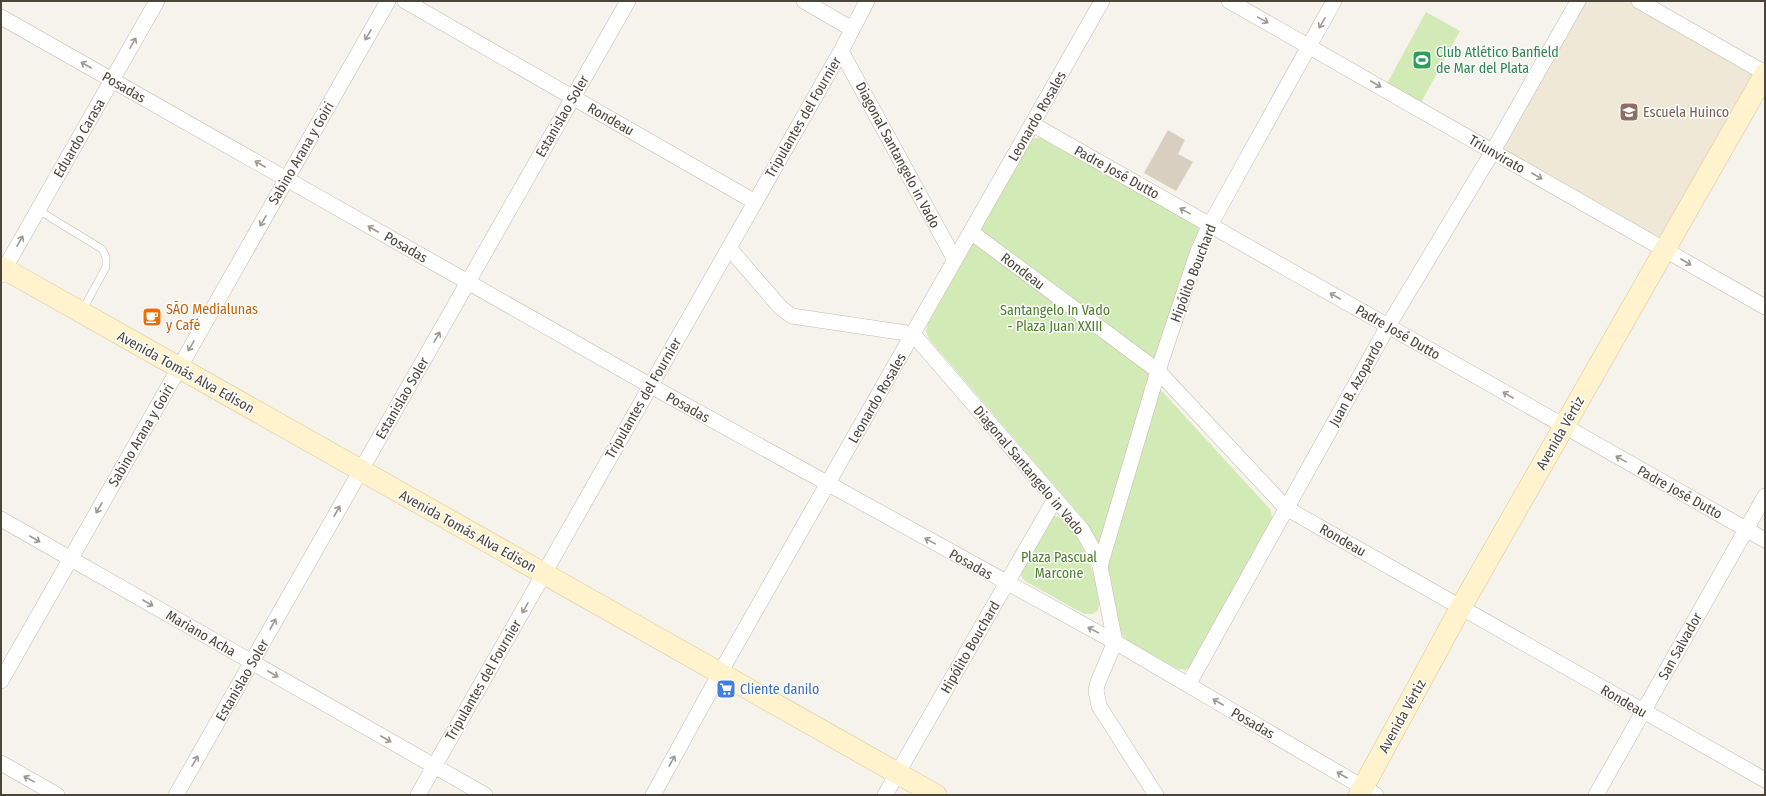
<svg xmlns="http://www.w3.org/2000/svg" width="1766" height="796" font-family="'Fira Sans Condensed',sans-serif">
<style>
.education{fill:#efe8d6}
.green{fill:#d2eab5}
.building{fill:#d8cfc1}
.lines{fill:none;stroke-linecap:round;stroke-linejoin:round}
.lane-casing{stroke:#c2bbae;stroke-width:8}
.street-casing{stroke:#c2bbae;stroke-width:16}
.secondary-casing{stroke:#d6c79b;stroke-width:22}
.lane{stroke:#fff;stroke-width:7}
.street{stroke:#fff;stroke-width:15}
.secondary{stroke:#fff3cd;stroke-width:21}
.oneway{stroke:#9c9892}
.labels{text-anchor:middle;stroke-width:3;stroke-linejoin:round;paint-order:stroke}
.leisure-label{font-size:14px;fill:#27864d;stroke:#fff;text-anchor:start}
.street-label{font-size:14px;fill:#4b4439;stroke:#fff}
.education-label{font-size:14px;fill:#785e54;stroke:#fff;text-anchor:start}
.food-label{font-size:14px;fill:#c56008;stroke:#fff;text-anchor:start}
.park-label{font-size:14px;fill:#4a7f2a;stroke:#fff}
.shop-label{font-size:14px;fill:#366cbe;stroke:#fff;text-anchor:start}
</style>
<rect width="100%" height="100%" fill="#f6f3ec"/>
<path class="education" d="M 1578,1 L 1639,1 L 1765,73 L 1665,249 L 1493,151 Z"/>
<path class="green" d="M 1426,12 L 1460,31 L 1418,108 L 1384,89 Z
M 1035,138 L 1040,138 L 1196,224 L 1200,231 L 1149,377 L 1268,507 L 1271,510 L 1272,519 L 1190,666 L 1185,670 L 1178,669 L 1128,641 L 1121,634 L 1102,551 L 1086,522 L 929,339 L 926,331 L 928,323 L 1031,140 Z
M 1055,516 C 1077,518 1104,591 1098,610 L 1092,614 L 1084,614 L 1025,581 L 1021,576 L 1022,570 L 1052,517 Z"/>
<path class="building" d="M 1168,130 L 1185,140 L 1178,154 L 1193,162 L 1176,191 L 1144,173 Z"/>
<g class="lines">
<defs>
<path id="lane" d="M 38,210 L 102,249 L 106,257 L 106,267 L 82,311"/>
<path id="street" d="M 405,1 L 755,202
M 804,1 L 852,29
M 1229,1 L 1765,307
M 1639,1 L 1765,73
M 1,17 L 651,386 L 1115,642 L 1376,795
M 841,51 L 955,260
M 1032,124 L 1765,540
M 971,232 L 1158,371 L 1286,508 L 1765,780
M 729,248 L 781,308 L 792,316 L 913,334 L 1082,530 L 1095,553 L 1100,566 L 1115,642 L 1098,682 L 1096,690 L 1099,706 L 1156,795
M 1,275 L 157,1
M 1,519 L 485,795
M 1100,566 L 1158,371 L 1198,251 L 1210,225 L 1334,1
M 1,681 L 388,1
M 1188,685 L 1388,326 L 1493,151 L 1578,1
M 1,763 L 57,795
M 176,795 L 628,1
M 418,795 L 841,51 L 867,1
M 653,795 L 720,673 L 1102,1
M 885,795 L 1055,499
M 1596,795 L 1765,496"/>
<path id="secondary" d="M 1,267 L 936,795
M 1359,795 L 1461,607 L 1765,74"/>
</defs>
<use href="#lane" class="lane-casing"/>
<use href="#street" class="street-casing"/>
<use href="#secondary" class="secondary-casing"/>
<use href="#lane" class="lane"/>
<use href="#street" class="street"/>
<use href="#secondary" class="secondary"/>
</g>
<defs><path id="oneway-shaft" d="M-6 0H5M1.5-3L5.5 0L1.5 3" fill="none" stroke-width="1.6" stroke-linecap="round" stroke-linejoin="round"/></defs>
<g class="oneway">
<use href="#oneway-shaft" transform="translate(1263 20) rotate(29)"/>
<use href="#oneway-shaft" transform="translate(1322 23) rotate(120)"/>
<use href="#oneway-shaft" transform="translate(368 35) rotate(120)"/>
<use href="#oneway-shaft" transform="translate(133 43) rotate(-60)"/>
<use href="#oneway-shaft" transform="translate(86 65) rotate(-150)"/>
<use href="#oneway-shaft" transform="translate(1376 84) rotate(30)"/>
<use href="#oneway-shaft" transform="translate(260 164) rotate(-150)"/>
<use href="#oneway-shaft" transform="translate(1537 176) rotate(30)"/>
<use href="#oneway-shaft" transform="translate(1185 211) rotate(-151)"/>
<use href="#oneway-shaft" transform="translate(263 221) rotate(120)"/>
<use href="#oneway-shaft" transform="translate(373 229) rotate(-150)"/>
<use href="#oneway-shaft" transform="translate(20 241) rotate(-60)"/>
<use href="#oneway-shaft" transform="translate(1686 262) rotate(30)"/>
<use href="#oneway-shaft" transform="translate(1335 296) rotate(-150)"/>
<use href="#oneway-shaft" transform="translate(437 337) rotate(-60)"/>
<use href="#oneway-shaft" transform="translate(191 346) rotate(120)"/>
<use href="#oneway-shaft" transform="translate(1508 395) rotate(-150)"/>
<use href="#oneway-shaft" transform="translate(1621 459) rotate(-151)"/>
<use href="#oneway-shaft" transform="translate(99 508) rotate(120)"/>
<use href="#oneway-shaft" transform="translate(337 511) rotate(-61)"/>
<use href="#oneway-shaft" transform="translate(35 539) rotate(30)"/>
<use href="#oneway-shaft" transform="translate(930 541) rotate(-151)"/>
<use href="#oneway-shaft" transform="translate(148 603) rotate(30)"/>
<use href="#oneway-shaft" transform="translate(525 608) rotate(120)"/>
<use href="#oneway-shaft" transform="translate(273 624) rotate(-61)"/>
<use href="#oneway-shaft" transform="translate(1093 630) rotate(-152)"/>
<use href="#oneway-shaft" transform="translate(273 674) rotate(30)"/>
<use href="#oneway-shaft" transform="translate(1218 702) rotate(-150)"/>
<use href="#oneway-shaft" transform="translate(386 739) rotate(30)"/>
<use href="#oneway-shaft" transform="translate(195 761) rotate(-60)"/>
<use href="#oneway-shaft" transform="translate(672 761) rotate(-61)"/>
<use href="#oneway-shaft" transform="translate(1342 775) rotate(-150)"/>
<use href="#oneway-shaft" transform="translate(29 779) rotate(-151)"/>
</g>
<defs>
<symbol id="stadium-square" viewBox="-11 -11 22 22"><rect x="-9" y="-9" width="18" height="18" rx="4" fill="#2e9e5b" stroke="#fff"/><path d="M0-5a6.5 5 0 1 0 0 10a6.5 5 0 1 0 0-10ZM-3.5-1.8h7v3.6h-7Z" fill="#fff"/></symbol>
<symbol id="school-square" viewBox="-11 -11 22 22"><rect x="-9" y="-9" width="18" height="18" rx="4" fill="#8d6e63" stroke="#fff"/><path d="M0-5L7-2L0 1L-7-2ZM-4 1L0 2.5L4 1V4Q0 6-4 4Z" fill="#fff"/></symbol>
<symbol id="cafe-square" viewBox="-11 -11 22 22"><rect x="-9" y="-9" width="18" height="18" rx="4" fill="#e8710a" stroke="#fff"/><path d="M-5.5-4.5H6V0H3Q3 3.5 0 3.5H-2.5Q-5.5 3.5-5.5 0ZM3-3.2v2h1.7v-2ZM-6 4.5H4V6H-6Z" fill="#fff"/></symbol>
<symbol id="supermarket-square" viewBox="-11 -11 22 22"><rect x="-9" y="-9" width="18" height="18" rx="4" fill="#3f7fe0" stroke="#fff"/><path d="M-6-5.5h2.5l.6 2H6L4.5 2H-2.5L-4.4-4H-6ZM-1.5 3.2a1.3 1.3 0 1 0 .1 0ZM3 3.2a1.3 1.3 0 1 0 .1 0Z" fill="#fff"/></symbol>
</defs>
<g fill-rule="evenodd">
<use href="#stadium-square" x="1411" y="49" width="22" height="22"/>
<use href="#school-square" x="1618" y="101" width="22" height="22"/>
<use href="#cafe-square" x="141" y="306" width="22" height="22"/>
<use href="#supermarket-square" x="715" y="678" width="22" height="22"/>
</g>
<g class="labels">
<g class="leisure-label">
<text x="1436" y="57">Club Atlético Banfield<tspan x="1436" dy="16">de Mar del Plata</tspan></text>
</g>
<g class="street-label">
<text transform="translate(124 87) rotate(30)" y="5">Posadas</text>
<text transform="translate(562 116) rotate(-60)" y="5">Estanislao Soler</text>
<text transform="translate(1037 116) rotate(-60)" y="5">Leonardo Rosales</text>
<text transform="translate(803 117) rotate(-60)" y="5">Tripulantes del Fournier</text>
<text transform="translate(611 119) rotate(30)" y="5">Rondeau</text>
<text transform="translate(79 138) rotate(-60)" y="5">Eduardo Carasa</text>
<text transform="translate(301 153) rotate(-60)" y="5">Sabino Arana y Goiri</text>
<text transform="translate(1497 154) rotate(30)" y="5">Triunvirato</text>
<text transform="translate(898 155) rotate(62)" y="5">Diagonal Santangelo in Vado</text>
<text transform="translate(1117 172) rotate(29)" y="5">Padre José Dutto</text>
<text transform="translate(406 247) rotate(30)" y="5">Posadas</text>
<text transform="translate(1023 271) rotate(37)" y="5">Rondeau</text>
<text transform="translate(1193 273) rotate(-69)" y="5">Hipólito Bouchard</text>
<text transform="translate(1398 332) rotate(30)" y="5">Padre José Dutto</text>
<text transform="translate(186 372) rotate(29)" y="5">Avenida Tomás Alva Edison</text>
<text transform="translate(1356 383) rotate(-61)" y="5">Juan B. Azopardo</text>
<text transform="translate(402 398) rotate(-60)" y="5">Estanislao Soler</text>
<text transform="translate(643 398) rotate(-60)" y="5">Tripulantes del Fournier</text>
<text transform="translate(877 398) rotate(-60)" y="5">Leonardo Rosales</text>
<text transform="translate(688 407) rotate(29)" y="5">Posadas</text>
<text transform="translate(1560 433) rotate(-60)" y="5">Avenida Vértiz</text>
<text transform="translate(141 435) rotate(-60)" y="5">Sabino Arana y Goiri</text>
<text transform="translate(1029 470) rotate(50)" y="5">Diagonal Santangelo in Vado</text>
<text transform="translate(1680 492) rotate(29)" y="5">Padre José Dutto</text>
<text transform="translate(468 531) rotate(29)" y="5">Avenida Tomás Alva Edison</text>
<text transform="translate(1343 540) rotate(30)" y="5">Rondeau</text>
<text transform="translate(971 564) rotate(29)" y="5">Posadas</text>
<text transform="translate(201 633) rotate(30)" y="5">Mariano Acha</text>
<text transform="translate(1680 646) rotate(-61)" y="5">San Salvador</text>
<text transform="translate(970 647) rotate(-60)" y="5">Hipólito Bouchard</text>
<text transform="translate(242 680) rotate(-60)" y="5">Estanislao Soler</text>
<text transform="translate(483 680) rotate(-60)" y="5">Tripulantes del Fournier</text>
<text transform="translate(1624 701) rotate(30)" y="5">Rondeau</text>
<text transform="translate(1402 716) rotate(-61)" y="5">Avenida Vértiz</text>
<text transform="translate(1253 723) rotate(30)" y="5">Posadas</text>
</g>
<g class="education-label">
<text x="1643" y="117">Escuela Huinco</text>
</g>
<g class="food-label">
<text x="166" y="314">SÃO Medialunas<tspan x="166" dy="16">y Café</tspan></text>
</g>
<g class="park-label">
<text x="1055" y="315">Santangelo In Vado<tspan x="1055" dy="16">- Plaza Juan XXIII</tspan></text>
<text x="1059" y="562">Plaza Pascual<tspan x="1059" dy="16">Marcone</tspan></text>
</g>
<g class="shop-label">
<text x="740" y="694">Cliente danilo</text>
</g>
</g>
<rect width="1766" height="796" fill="none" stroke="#4b4439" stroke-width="4"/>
</svg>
